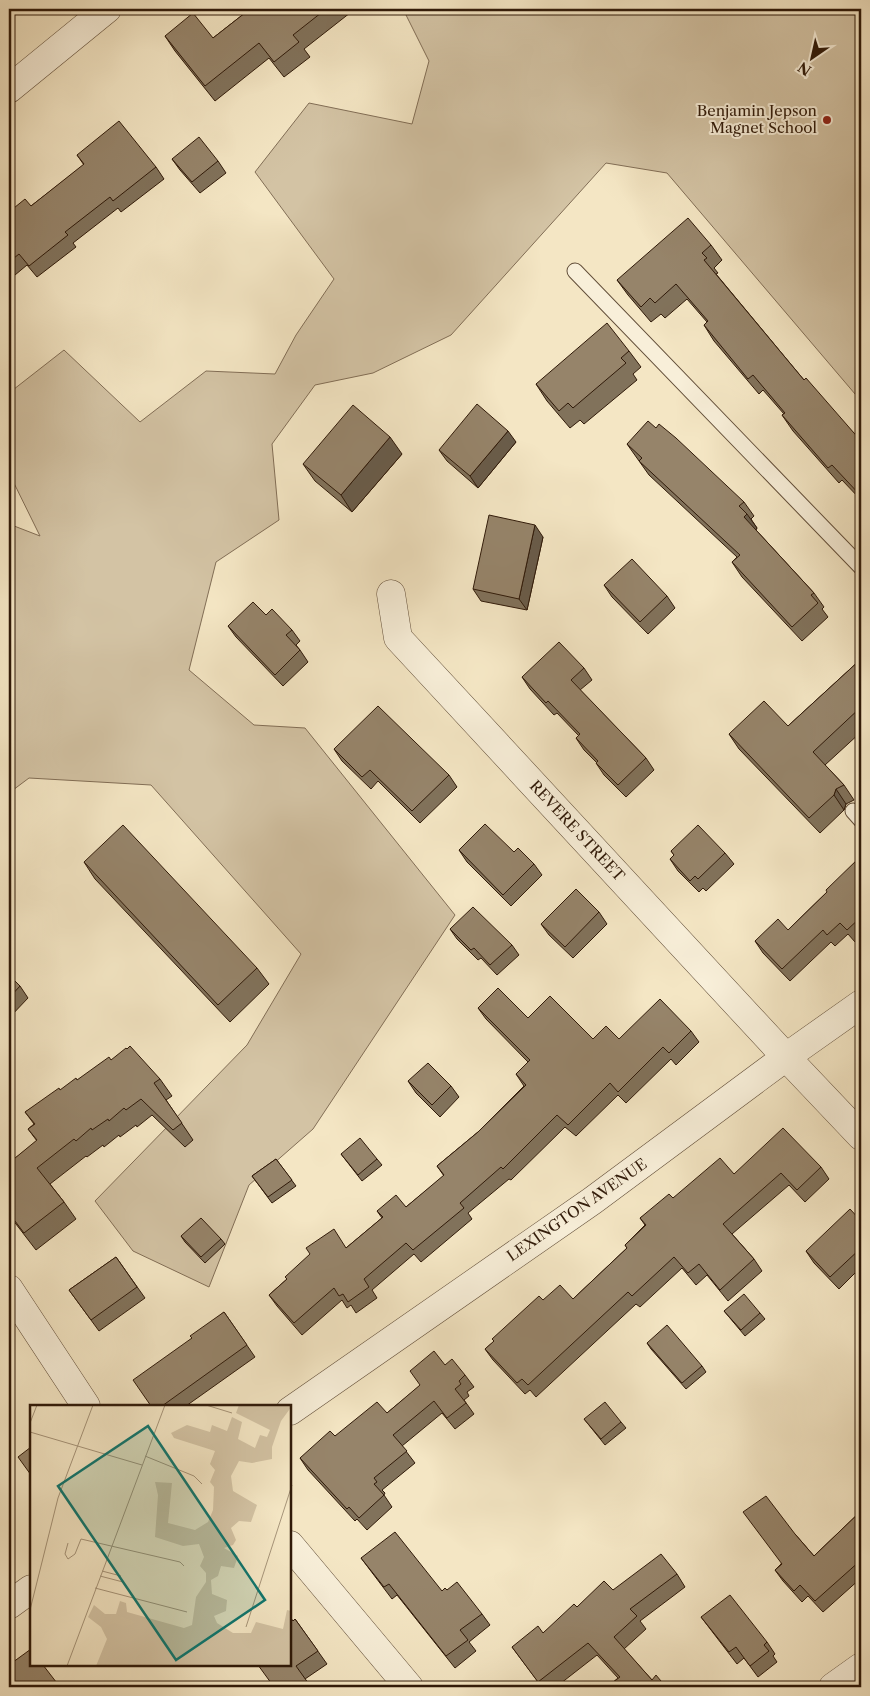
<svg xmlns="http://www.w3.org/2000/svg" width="870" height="1696" font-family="'Libre Caslon Text',serif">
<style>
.green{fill:#d3c3a4;stroke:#826e56}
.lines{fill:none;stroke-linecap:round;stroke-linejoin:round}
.service-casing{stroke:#614d38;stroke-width:17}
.minor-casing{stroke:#614d38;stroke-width:29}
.service{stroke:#f8efd9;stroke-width:15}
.minor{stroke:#f8efd9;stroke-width:28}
.wall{fill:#81725b;stroke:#301a09}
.shaded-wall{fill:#695c4a;stroke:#301a09}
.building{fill:#96846a;stroke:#301a09}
.poi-dot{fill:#8f2418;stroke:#f8efd9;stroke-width:2}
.labels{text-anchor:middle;stroke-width:4;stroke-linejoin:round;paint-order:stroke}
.poi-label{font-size:15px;fill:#301a09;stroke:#f8efd9;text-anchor:end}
.street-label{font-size:15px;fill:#301a09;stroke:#f8efd9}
.inset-road{fill:none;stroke:#a69479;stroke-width:1}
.view{fill:#0f766e;fill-opacity:0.15;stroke:#0f766e;stroke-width:2.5}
.inset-edge{fill:none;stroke:#301a09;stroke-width:2.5}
</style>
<rect width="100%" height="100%" fill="#f4e6c4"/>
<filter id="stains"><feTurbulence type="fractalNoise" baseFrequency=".004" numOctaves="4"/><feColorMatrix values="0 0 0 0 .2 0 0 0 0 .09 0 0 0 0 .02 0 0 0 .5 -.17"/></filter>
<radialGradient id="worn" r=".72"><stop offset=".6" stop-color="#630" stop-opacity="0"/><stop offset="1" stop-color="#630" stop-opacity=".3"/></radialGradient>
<path class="green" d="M 403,9 L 861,9 L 861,401 L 667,173 L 606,163 L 451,335 L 373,373 L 315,385 L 272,444 L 279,520 L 216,562 L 189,670 L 254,725 L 305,728 L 455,915 L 313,1129 L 249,1185 L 209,1287 L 133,1251 L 95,1201 L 247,1045 L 301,954 L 151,785 L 29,778 L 9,793 L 9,524 L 40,536 L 9,473 L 9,393 L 64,350 L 140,422 L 206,371 L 275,374 L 296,335 L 334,279 L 255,172 L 309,103 L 412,124 L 429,61 Z"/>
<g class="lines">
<defs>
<path id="service" d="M 575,271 L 861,567
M 853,811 L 861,820"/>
<path id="minor" d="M 9,89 L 107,9
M 391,594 L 398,638 L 786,1057 L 861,1136
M 9,1289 L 86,1406
M 290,1411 L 592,1201 L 786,1057 L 861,1004
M 290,1545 L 409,1687
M 9,1605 L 31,1589
M 833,1687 L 861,1667"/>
</defs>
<use href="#service" class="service-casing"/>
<use href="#minor" class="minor-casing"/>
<use href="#service" class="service"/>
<use href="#minor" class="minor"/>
</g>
<path class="wall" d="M 250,9 L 355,9 L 304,49 L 310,57 L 284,77 L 269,58 L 215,101 L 175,51 L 165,36 L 213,38 Z
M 77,155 L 156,167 L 164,179 L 121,212 L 118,208 L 73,243 L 76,247 L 37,277 L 27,265 L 9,280 L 9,212 L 31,206 L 84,165 Z
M 172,159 L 218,161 L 226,173 L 200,193 L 180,170 Z
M 711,245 L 722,260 L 714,268 L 718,273 L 716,274 L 804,380 L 861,441 L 861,500 L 842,480 L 839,483 L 793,431 L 782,415 L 784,414 L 763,390 L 759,394 L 714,341 L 704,325 L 707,322 L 687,299 L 665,318 L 661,314 L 651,322 L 628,295 L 617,280 Z
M 629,351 L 641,367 L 633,374 L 637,380 L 584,424 L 580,420 L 570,428 L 547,401 L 536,384 Z
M 516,442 L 478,488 L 447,461 L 439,450 Z
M 627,444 L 744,502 L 754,516 L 751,519 L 757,528 L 756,530 L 814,593 L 824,607 L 822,609 L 828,617 L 802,641 L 742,577 L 732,562 L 737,557 L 649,475 Z
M 402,454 L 352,512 L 315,481 L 303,464 Z
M 543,537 L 527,610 L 481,601 L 473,589 Z
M 604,585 L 667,596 L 675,608 L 648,634 L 612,597 Z
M 266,615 L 292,630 L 300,641 L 296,645 L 300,650 L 308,662 L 283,686 L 236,637 L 228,626 Z
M 861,659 L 861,732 L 825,765 L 844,785 L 854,800 L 846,804 L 844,810 L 820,833 L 739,749 L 729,734 L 788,726 Z
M 584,668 L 592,680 L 580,690 L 646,758 L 654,770 L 626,797 L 604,775 L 596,763 L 597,763 L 584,750 L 576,738 L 579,736 L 557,713 L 554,715 L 530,689 L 522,677 Z
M 334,749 L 449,775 L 457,787 L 420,823 L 378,781 L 371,789 L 342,761 Z
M 459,850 L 514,852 L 534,864 L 542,875 L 511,906 L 467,862 Z
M 671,851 L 725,853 L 734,864 L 706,891 L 703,888 L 699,892 L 678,871 L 670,859 L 674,855 Z
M 861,856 L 861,936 L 855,942 L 848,934 L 835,946 L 831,942 L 790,981 L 763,953 L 755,941 L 788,930 L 827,892 Z
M 84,862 L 257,968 L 269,984 L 230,1022 L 95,879 Z
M 599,912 L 607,924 L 573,958 L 549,935 L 541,924 Z
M 450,929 L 512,945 L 519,955 L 497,975 L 481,958 L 478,960 L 457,939 Z
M 9,975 L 20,986 L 28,998 L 9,1018 Z
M 478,1008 L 528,1018 L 593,1039 L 619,1039 L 691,1031 L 699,1042 L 676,1065 L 671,1059 L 626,1103 L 618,1095 L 576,1136 L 565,1127 L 511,1180 L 509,1179 L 468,1213 L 472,1219 L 421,1262 L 414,1254 L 372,1290 L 377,1298 L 356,1313 L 351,1305 L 347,1308 L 342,1300 L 302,1335 L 277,1306 L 269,1295 L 287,1279 L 285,1277 L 346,1248 L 382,1218 L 377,1211 L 406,1207 L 444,1176 L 437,1166 L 478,1132 L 524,1086 L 516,1074 L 528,1062 L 486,1019 Z
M 111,1060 L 160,1079 L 172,1096 L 166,1100 L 193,1140 L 185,1147 L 152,1115 L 137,1127 L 136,1125 L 120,1137 L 119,1135 L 104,1147 L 103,1145 L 87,1157 L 86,1156 L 50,1184 L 64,1202 L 76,1219 L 36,1250 L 9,1215 L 9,1163 L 37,1141 L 28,1129 L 34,1124 L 25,1112 Z
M 408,1081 L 451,1086 L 459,1097 L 440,1117 L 416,1093 Z
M 341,1154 L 377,1159 L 382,1165 L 362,1181 Z
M 276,1159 L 296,1186 L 272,1203 L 252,1176 Z
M 821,1167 L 829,1179 L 805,1202 L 789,1185 L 732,1234 L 754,1259 L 762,1271 L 728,1301 L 707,1275 L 696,1285 L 682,1268 L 640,1307 L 636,1304 L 536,1397 L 530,1390 L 525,1394 L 493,1360 L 485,1349 L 543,1300 L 573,1299 L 627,1248 L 625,1245 L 645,1225 L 640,1218 L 673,1198 L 734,1174 Z
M 861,1221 L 861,1267 L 839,1289 L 814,1263 L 806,1251 Z
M 181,1236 L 221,1239 L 225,1244 L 205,1263 L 185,1242 Z
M 116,1257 L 145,1298 L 99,1331 L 69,1290 Z
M 724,1311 L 760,1313 L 765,1319 L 745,1336 Z
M 224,1312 L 255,1357 L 186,1406 L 151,1406 L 192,1338 Z
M 647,1343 L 702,1366 L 706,1372 L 686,1389 L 651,1349 Z
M 445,1365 L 465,1375 L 474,1387 L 467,1392 L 469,1396 L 464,1400 L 474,1414 L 455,1429 L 442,1413 L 402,1446 L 415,1463 L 382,1490 L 385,1493 L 384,1495 L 392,1507 L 367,1530 L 357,1519 L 355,1521 L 308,1470 L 300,1458 L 335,1436 L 387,1413 Z
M 584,1419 L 621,1422 L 626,1428 L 605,1445 Z
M 861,1511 L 861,1578 L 823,1612 L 808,1596 L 802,1602 L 783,1581 L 775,1570 L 781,1564 L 795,1534 L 814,1556 Z
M 361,1558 L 442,1591 L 447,1590 L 482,1614 L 490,1625 L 469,1642 L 476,1651 L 455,1668 L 397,1595 L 392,1599 Z
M 677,1574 L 685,1587 L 640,1621 L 646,1629 L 624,1649 L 652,1680 L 666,1687 L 615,1687 L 612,1683 L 618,1678 L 597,1655 L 556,1687 L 542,1687 L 512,1647 L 543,1633 L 577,1607 L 613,1590 Z
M 701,1617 L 767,1642 L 775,1654 L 773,1656 L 777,1662 L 758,1677 L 744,1658 L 737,1664 Z
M 295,1619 L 327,1664 L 305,1679 L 290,1665 L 293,1621 Z"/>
<path class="shaded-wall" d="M 508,431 L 516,442 L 478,488 L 470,476 Z
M 390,437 L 402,454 L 352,512 L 341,495 Z
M 747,514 L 757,528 L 754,532 L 744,517 Z
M 535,525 L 543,537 L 527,610 L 519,599 Z
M 836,789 L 846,804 L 844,810 L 834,795 Z"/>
<path class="building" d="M 250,9 L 326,9 L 293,35 L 299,42 L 274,62 L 259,43 L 205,86 L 165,36 L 193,13 L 213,38 Z
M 119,121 L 156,167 L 113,201 L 110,197 L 65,232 L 68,235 L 29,266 L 19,254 L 9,262 L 9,212 L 25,199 L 31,206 L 84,164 L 77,155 Z
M 199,137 L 218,161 L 192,182 L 172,159 Z
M 688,218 L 711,245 L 702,253 L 707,258 L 704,260 L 804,380 L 806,378 L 861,441 L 861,496 L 832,465 L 828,468 L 782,415 L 785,413 L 753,375 L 748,379 L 704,325 L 708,321 L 676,284 L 655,303 L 650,298 L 641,307 L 617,280 Z
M 607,323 L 629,351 L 621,358 L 626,363 L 573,408 L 568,403 L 559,411 L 536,384 Z
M 477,404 L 508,431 L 470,476 L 439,450 Z
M 353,405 L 390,437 L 341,495 L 303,464 Z
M 648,421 L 656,428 L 659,424 L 676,438 L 744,502 L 739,506 L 747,514 L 744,517 L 814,593 L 811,595 L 818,603 L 792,627 L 732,562 L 740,555 L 639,461 L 642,458 L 627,444 Z
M 489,515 L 535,525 L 519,599 L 473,589 Z
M 632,559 L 667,596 L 640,622 L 604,585 Z
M 253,602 L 266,615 L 272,609 L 292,630 L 286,635 L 300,650 L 275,675 L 228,626 Z
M 559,642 L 584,668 L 571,680 L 646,758 L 618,785 L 596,763 L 598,761 L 576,738 L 580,734 L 548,701 L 546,703 L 522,677 Z
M 861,659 L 861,707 L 813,752 L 844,785 L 836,789 L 834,795 L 809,818 L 729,734 L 764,701 L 788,726 Z
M 378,706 L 449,775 L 412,811 L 370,770 L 362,777 L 334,749 Z
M 485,824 L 514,852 L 518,848 L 534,864 L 503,895 L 459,850 Z
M 123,825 L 257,968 L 218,1005 L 84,862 Z
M 698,825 L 725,853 L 698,879 L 695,876 L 690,881 L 670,859 L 674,855 L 671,851 Z
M 861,856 L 861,917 L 847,930 L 840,923 L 827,935 L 823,930 L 782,969 L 755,941 L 778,919 L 788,930 L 827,892 L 826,890 Z
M 576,889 L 599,912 L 565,947 L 541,924 Z
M 473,907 L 512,945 L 490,965 L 474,948 L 471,950 L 450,929 Z
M 9,975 L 20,986 L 9,998 Z
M 498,988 L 528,1018 L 550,996 L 593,1039 L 606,1026 L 619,1039 L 660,999 L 691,1031 L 669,1053 L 663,1047 L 618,1092 L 610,1083 L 568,1125 L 557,1115 L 503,1169 L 501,1167 L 460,1203 L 464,1208 L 413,1250 L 406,1243 L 364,1279 L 369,1287 L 348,1302 L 343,1294 L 339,1296 L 334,1288 L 294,1323 L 269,1295 L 287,1279 L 285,1277 L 310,1254 L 306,1248 L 334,1229 L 346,1248 L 383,1217 L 377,1211 L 396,1195 L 406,1207 L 444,1175 L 437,1166 L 478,1132 L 526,1085 L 516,1074 L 530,1060 L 478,1008 Z
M 130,1046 L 160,1079 L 154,1083 L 182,1123 L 173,1130 L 141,1099 L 126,1110 L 124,1108 L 109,1121 L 108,1119 L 92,1130 L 91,1128 L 76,1141 L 74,1139 L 37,1168 L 64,1202 L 24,1233 L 9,1213 L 9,1163 L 37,1140 L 28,1129 L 35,1124 L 25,1112 L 59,1088 L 60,1090 L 76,1078 L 77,1080 L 109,1057 L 111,1060 L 126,1048 L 127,1049 Z
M 428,1063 L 451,1086 L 432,1105 L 408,1081 Z
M 783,1128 L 821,1167 L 797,1190 L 781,1173 L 723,1224 L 754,1259 L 720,1290 L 699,1264 L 688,1273 L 674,1257 L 632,1296 L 628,1292 L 528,1385 L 522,1379 L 517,1383 L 485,1349 L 494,1341 L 492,1339 L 539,1296 L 543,1300 L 560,1285 L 573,1299 L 627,1248 L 625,1245 L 646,1225 L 640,1218 L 669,1194 L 673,1198 L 720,1158 L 734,1174 Z
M 360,1138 L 377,1159 L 358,1175 L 341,1154 Z
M 276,1159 L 292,1180 L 268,1197 L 252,1176 Z
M 850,1209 L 861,1221 L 861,1248 L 830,1277 L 806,1251 Z
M 201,1218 L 221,1239 L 201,1257 L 181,1236 Z
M 116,1257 L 137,1287 L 91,1320 L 69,1290 Z
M 744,1294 L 760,1313 L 741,1330 L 724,1311 Z
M 224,1312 L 247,1345 L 162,1406 L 151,1406 L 133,1380 L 192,1338 L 190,1336 Z
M 667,1325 L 702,1366 L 682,1383 L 647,1343 Z
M 434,1351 L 445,1365 L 452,1359 L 465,1375 L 459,1381 L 461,1384 L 455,1389 L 466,1403 L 447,1418 L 434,1401 L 393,1435 L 407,1451 L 374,1478 L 377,1482 L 374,1484 L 384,1495 L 359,1518 L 349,1507 L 347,1509 L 300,1458 L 330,1431 L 335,1436 L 377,1402 L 387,1413 L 420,1385 L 410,1371 Z
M 605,1402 L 621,1422 L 601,1439 L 584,1419 Z
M 31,1447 L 31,1475 L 18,1457 Z
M 766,1496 L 795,1534 L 814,1556 L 861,1511 L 861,1560 L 815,1601 L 800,1585 L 794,1591 L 775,1570 L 782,1564 L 743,1512 Z
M 395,1532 L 442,1591 L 445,1588 L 447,1590 L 457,1582 L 482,1614 L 460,1630 L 468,1640 L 446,1656 L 389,1584 L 384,1587 L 361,1558 Z
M 661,1554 L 677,1574 L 630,1609 L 637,1616 L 614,1637 L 652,1680 L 656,1675 L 666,1687 L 616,1687 L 612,1683 L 620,1677 L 588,1643 L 538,1682 L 512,1647 L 538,1626 L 543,1633 L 574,1604 L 577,1607 L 604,1581 L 613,1590 Z
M 730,1595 L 767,1642 L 764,1645 L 769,1651 L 750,1666 L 736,1647 L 729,1652 L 701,1617 Z
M 290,1617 L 293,1621 L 295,1619 L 318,1651 L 296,1666 L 311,1687 L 274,1687 L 258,1665 L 290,1665 Z
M 31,1649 L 31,1665 L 43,1665 L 60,1687 L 9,1687 L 9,1665 Z"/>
<circle class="poi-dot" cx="827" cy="120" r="5"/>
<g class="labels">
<g class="poi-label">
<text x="817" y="116">Benjamin Jepson<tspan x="817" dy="17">Magnet School</tspan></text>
</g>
<g class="street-label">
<text transform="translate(577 831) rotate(47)" y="5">REVERE STREET</text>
<text transform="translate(577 1210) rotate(-35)" y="5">LEXINGTON AVENUE</text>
</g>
</g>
<g transform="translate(30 1405)">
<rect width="261" height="261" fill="#f4e6c4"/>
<path d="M 209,0 L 262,1 L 251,16 L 242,42 L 242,54 L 222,58 L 209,56 L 201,71 L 203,86 L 227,100 L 221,117 L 209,116 L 201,123 L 206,135 L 203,140 L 194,143 L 208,151 L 204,163 L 191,161 L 188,171 L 181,175 L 182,189 L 197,195 L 196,206 L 184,211 L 187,218 L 203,228 L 221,228 L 226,217 L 253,224 L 257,205 L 261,206 L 261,261 L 66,261 L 77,234 L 71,222 L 58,212 L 64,200 L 75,209 L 86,209 L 90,196 L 96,198 L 97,207 L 154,223 L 162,220 L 166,192 L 176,177 L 176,168 L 170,161 L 174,152 L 169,139 L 153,141 L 125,132 L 128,90 L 125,77 L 142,78 L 138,118 L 165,125 L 178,117 L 183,105 L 184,82 L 180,77 L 185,65 L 180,59 L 185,46 L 144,33 L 141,28 L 157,20 L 180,27 L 182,20 L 197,26 L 202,12 L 212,17 L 208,34 L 225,43 L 230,30 L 237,32 L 240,25 L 206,8 Z" fill="#d3c3a4"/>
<path class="inset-road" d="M 176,0 L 202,8M 0,18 L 7,0M 0,27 L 112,60M 115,51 L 164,71 L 172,79M 38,138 L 35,149 L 38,154 L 45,149 L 51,134 L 150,157 L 154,161M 72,166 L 91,171M 70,171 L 93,177M 65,183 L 157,207M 0,205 L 28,93 L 63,0M 216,222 L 262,80M 37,261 L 135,0"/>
<path class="view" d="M 118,21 L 235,195 L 146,255 L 28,81 Z"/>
<rect width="261" height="261" class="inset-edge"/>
</g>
<rect width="870" height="1696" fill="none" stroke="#f4e6c4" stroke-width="30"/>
<rect x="10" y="10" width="850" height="1676" fill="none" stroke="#301a09" stroke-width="2.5"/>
<rect x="15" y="15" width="840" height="1666" fill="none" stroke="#301a09"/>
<g transform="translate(812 58) rotate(214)" stroke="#f8efd9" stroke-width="4" paint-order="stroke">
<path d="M0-4L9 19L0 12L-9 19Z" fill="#301a09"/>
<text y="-8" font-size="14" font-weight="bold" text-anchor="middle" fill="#301a09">N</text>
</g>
<rect width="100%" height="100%" filter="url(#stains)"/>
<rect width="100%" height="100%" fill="url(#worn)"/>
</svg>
